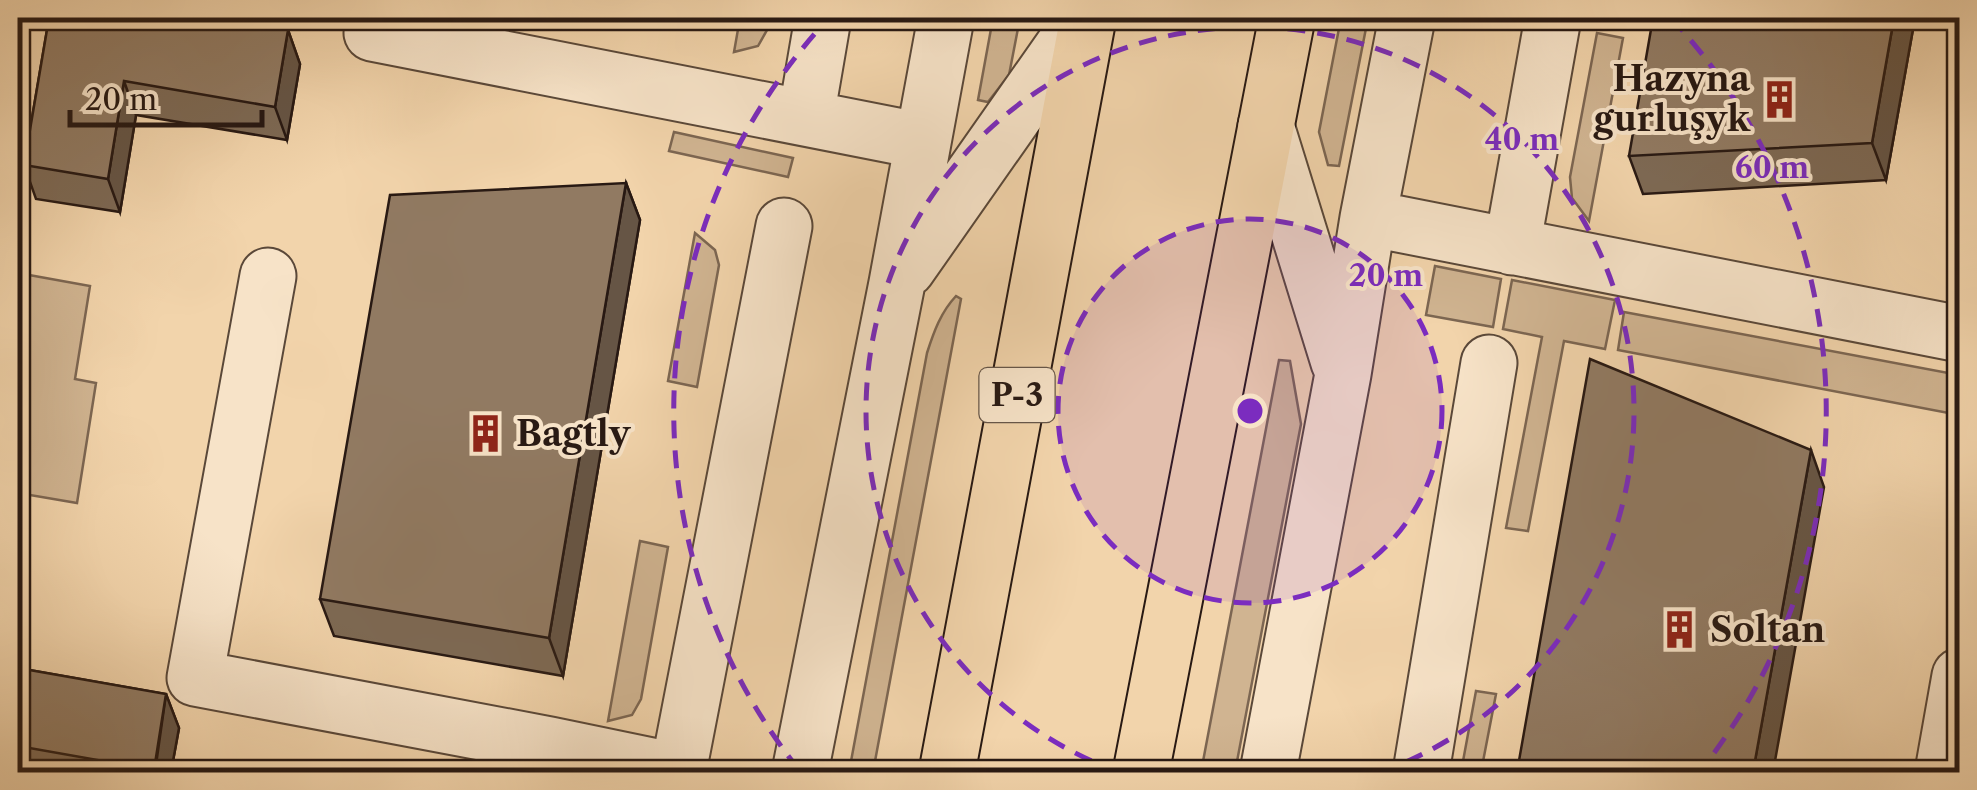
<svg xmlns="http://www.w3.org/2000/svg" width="1977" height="790" font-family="'Libre Caslon Text',serif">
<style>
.green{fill:#d0b491;stroke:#7c6652;stroke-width:2.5}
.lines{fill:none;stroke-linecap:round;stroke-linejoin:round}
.minor-casing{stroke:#5a4839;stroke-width:59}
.highway-casing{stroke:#281913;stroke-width:59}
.minor{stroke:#f7e3c8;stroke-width:55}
.highway{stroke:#f2d4ab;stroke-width:55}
.wall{fill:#7d6954;stroke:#281913;stroke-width:2.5}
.shaded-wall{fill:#665545;stroke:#281913;stroke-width:2.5}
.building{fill:#917a62;stroke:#281913;stroke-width:2.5}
.ring{fill:none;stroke:#7b2cbf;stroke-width:5;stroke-dasharray:18 12}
.labels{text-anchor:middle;stroke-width:8;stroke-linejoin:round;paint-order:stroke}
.shield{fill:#f7e3c8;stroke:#665649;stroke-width:2.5}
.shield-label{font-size:32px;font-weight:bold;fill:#281913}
.poi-label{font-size:35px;font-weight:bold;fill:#281913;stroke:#f7e3c8;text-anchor:start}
.centre{fill:#7b2cbf;stroke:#f7e3c8;stroke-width:5}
.ring-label{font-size:30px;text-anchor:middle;font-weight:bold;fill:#7b2cbf;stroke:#f7e3c8;stroke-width:8;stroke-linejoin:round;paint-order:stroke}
</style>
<rect width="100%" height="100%" fill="#f2d4ab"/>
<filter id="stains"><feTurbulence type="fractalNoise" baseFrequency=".002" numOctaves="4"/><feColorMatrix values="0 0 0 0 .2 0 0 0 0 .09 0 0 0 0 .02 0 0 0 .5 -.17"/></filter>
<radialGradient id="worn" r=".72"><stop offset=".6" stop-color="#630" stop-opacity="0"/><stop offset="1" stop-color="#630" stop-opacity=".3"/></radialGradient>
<path class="green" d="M 740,18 L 769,18 L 767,30 L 758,46 L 734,52 Z
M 993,18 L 1020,18 L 1009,75 L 988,102 L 978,100 Z
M 1341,18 L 1368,18 L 1339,166 L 1328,165 L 1319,132 Z
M 1597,33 L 1623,38 L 1589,221 L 1572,198 L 1570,177 Z
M 674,132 L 793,158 L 788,177 L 669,151 Z
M 695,233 L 715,250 L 719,265 L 697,387 L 668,381 Z
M 1435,266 L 1501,279 L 1493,327 L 1426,315 Z
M 18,273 L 90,286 L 75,379 L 96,383 L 77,503 L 18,493 Z
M 1512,280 L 1615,300 L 1605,349 L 1564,341 L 1528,531 L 1506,528 L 1542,337 L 1503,329 Z
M 956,296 L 961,299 L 873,772 L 849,772 L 927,353 C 934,331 941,312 956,296 Z
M 1624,312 L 1959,375 L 1959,415 L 1618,350 Z
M 1279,360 L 1290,361 L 1301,424 L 1235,772 L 1201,772 Z
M 640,541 L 668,547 L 641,699 L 632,715 L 608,721 Z
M 1476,691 L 1496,694 L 1481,772 L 1461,772 Z"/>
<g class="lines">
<defs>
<path id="minor" d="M 375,18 L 372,33 L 922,141
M 806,117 L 823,18
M 1266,126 L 1339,362
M 1368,218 L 1960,334
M 1512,247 L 1553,18
M 907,269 L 1083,18
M 268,276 L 195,678 L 550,745 L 680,772
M 678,772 L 784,226
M 800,772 L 897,283 L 946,18
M 1268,772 L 1343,374 L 1368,218 L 1407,18
M 1421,772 L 1489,363
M 1943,772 L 1960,676"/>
<path id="highway" d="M 947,772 L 1088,18
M 1141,772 L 1287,18"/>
</defs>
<use href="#minor" class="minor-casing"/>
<use href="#highway" class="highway-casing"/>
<use href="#minor" class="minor"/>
<use href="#highway" class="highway"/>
</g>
<path class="wall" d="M 49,18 L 288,30 L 300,64 L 287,140 L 136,115 L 120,212 L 36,199 L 24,165 Z
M 1915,18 L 1886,180 L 1643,194 L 1629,156 Z
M 626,183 L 640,220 L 563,676 L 334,636 L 320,599 Z
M 18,668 L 166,694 L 179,728 L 171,772 L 18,772 Z"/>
<path class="shaded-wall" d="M 1894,18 L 1915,18 L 1886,180 L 1872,143 Z
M 288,30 L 300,64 L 287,140 L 275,107 Z
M 124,81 L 136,115 L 120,212 L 108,179 Z
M 626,183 L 640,220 L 563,676 L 549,638 Z
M 1811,450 L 1824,487 L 1773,772 L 1753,772 Z
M 166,694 L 179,728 L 171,772 L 155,772 Z"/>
<path class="building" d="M 49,18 L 214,18 L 288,30 L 275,107 L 124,81 L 108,179 L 24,165 Z
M 1653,18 L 1894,18 L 1872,143 L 1629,156 Z
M 626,183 L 549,638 L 320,599 L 390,195 Z
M 1590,359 L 1811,450 L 1753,772 L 1517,772 Z
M 18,668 L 166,694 L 154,770 L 18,746 Z"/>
<circle cx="1250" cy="411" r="192" fill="#7b2cbf" fill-opacity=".12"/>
<g class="ring">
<circle cx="1250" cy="411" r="192"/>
<path d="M1119 772A384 384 0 1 1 1381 772"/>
<path d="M799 770A576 576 0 0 1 829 18M1671 18A576 576 0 0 1 1701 770"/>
</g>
<defs>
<symbol id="building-bare" viewBox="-9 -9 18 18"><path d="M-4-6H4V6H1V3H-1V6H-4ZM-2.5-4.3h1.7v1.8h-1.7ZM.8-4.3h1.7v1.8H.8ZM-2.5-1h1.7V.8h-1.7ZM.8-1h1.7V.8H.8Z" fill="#8f2418" stroke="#f7e3c8" stroke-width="2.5" paint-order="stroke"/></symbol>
</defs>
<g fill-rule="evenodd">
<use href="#building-bare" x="1752" y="72" width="55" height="55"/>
<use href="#building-bare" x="458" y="406" width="55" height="55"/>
<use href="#building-bare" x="1652" y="602" width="55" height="55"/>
</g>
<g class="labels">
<rect class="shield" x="979.5" y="368" width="75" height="54" rx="8"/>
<g class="shield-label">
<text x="1017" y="406">P-3</text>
</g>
<g class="poi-label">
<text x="1750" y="91" text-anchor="end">Hazyna<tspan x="1750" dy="40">gurluşyk</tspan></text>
<text x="516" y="446">Bagtly</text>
<text x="1710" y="642">Soltan</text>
</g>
</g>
<circle cx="1250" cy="411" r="15" class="centre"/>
<g class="ring-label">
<text x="1522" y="150">40 m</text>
<text x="1772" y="178">60 m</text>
<text x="1386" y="286">20 m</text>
</g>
<rect width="1977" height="790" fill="none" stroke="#f2d4ab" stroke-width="60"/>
<rect x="20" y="20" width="1937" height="750" fill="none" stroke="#281913" stroke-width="5"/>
<rect x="30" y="30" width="1917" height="730" fill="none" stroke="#281913" stroke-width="2.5"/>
<path d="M70 110v15h192v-15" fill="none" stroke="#281913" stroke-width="5"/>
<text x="85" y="110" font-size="30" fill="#281913" stroke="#f7e3c8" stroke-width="8" paint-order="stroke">20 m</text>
<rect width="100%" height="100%" filter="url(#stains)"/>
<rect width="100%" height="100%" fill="url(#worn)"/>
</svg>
